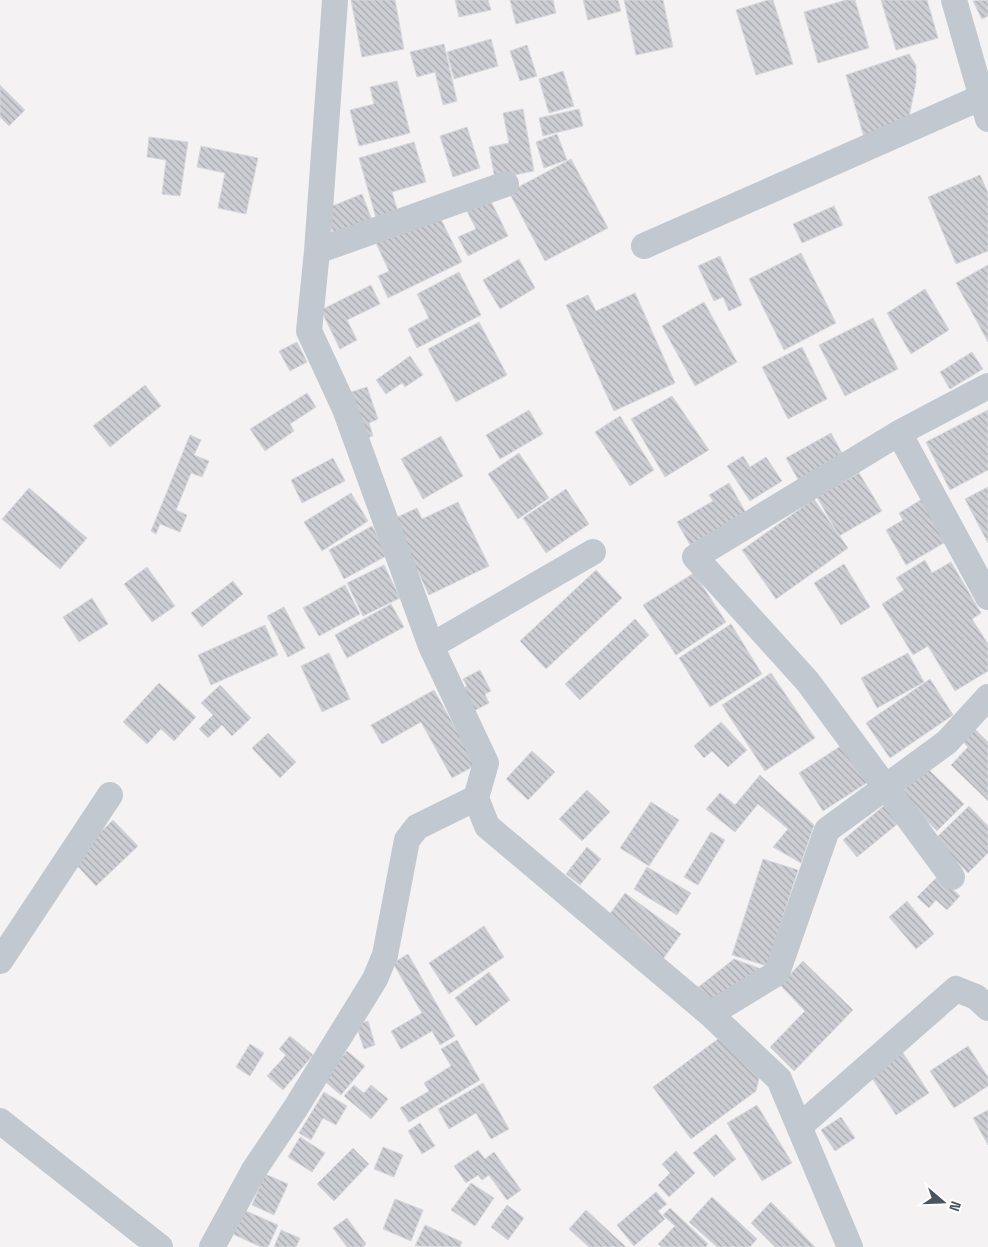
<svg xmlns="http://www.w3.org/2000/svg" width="988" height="1247" font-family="'Space Grotesk',sans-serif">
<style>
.building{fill:url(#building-back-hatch);stroke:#d7d8dd}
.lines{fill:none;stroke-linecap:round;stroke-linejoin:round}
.minor{stroke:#c1c8d0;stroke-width:26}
</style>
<defs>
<pattern id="building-back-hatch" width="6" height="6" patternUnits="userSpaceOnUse" patternTransform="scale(1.25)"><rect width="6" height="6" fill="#ccced4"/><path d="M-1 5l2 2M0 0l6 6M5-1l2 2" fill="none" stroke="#a8aaaf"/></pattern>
</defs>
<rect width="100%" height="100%" fill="#f4f2f2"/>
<path class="building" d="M 351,0 L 395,0 L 404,49 L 362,57 Z
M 455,0 L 488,0 L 491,10 L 459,17 Z
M 510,0 L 553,0 L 556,13 L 516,24 Z
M 583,0 L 618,0 L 621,11 L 588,20 Z
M 624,0 L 663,0 L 673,47 L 636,55 Z
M 768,0 L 773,0 L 793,64 L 756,75 L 736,10 Z
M 846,0 L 855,0 L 869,48 L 818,63 L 804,12 Z
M 881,0 L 927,0 L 938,38 L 896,50 Z
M 988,0 L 988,16 L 982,19 L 973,1 Z
M 491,39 L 498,66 L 454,79 L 447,52 Z
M 444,44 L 457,101 L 443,105 L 435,72 L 417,77 L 410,52 Z
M 527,45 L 537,76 L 520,81 L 510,51 Z
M 909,54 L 916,65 L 916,82 L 909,117 L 866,144 L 846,75 Z
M 563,71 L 574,106 L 549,113 L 539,79 Z
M 397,81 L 410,133 L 359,146 L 350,110 L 374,104 L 370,87 Z
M 0,85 L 25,110 L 9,126 L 0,117 Z
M 523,109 L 534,171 L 495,179 L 489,147 L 509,143 L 503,113 Z
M 579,109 L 583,126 L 543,136 L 539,118 Z
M 467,127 L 480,168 L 453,177 L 440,136 Z
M 557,134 L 567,160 L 544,168 L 536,142 Z
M 149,137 L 188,142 L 180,196 L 162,194 L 166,160 L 147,157 Z
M 414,142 L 426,182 L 392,192 L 398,212 L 376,218 L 359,158 Z
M 201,146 L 258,158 L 246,214 L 218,208 L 225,173 L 197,167 Z
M 571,159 L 608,228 L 545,261 L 509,192 Z
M 980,175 L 988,193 L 988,251 L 956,264 L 928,197 Z
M 362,194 L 372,220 L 334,234 L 325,209 Z
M 488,195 L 508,236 L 468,256 L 458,237 L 476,229 L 465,207 Z
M 834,206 L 843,225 L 802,243 L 793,224 Z
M 437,211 L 462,262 L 388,298 L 378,276 L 389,271 L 375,241 Z
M 801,253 L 836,323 L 784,350 L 749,279 Z
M 720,256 L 742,305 L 729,311 L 723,297 L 714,301 L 698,266 Z
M 519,259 L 535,288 L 500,309 L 483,280 Z
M 988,265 L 988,342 L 956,283 Z
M 459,272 L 481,315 L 417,348 L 408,329 L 429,318 L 417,294 Z
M 371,285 L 380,304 L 347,320 L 357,340 L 340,349 L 321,310 Z
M 925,289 L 949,330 L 911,354 L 887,313 Z
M 635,293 L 675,383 L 614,411 L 566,305 L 588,295 L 596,311 Z
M 704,302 L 737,362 L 695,386 L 662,326 Z
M 873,318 L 898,369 L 845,396 L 819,345 Z
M 479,322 L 507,375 L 456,402 L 428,349 Z
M 297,342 L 307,362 L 290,371 L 279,351 Z
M 802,347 L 827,399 L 788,419 L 762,367 Z
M 972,352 L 983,369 L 950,389 L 940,372 Z
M 410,356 L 423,375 L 405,387 L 402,383 L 386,394 L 376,380 Z
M 145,385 L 161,406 L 110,447 L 93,426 Z
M 367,387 L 378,419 L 369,423 L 373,436 L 367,438 L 351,392 Z
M 307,393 L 316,407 L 290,424 L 294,431 L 265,451 L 250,429 Z
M 672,396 L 709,450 L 665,477 L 631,419 Z
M 529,410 L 543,434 L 500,459 L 486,435 Z
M 988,410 L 988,470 L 950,490 L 926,442 Z
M 620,416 L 654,470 L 630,486 L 595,432 Z
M 831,433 L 843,455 L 799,481 L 786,458 Z
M 190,435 L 201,440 L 194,455 L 209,461 L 202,477 L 191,473 L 176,510 L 187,515 L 180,532 L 160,524 L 156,534 L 151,531 Z
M 441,436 L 463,476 L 423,499 L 401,459 Z
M 519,453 L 549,498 L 518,519 L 488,474 Z
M 743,456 L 750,467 L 766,457 L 782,481 L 750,501 L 727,466 Z
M 333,458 L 345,481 L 302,503 L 291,480 Z
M 859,473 L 882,511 L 839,536 L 817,497 Z
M 729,483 L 746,513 L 690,545 L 677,522 L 713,501 L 709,495 Z
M 988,487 L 988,543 L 965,499 Z
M 29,488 L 87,538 L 60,569 L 2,519 Z
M 566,489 L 589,524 L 546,553 L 523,518 Z
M 351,493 L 368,521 L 322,551 L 304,522 Z
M 924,498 L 949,540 L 906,565 L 886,530 L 903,520 L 899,513 Z
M 814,499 L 848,548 L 776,599 L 742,550 Z
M 458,502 L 489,566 L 429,595 L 393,519 L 417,508 L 422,519 Z
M 372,526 L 388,555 L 344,579 L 329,550 Z
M 925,560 L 932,573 L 951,562 L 981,613 L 972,619 L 988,644 L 988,671 L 955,691 L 928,646 L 913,655 L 882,604 L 904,590 L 896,578 Z
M 844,564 L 870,607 L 841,625 L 814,583 Z
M 384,565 L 400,598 L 363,616 L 347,583 Z
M 147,567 L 175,606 L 152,622 L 124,584 Z
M 596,570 L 622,598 L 546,669 L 520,641 Z
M 694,573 L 726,622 L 676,655 L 643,605 Z
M 233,581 L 243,594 L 202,627 L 191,613 Z
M 345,585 L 360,614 L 319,636 L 303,608 Z
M 92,598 L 108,624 L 79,642 L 63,617 Z
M 391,604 L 404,627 L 347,658 L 335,635 Z
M 284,607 L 305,648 L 288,657 L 267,616 Z
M 635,619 L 649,635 L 580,700 L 565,684 Z
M 731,624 L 762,674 L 710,707 L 679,658 Z
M 265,625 L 278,655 L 211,685 L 198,655 Z
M 329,653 L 350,699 L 322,712 L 301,666 Z
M 908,653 L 924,682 L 877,708 L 861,678 Z
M 480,670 L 491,691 L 485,694 L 489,703 L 470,713 L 458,691 L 467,686 L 463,679 Z
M 771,673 L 815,738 L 765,771 L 722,705 Z
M 930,679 L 953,715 L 890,758 L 866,723 Z
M 159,683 L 196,717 L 174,741 L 161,729 L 147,744 L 123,722 Z
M 220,685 L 251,718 L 232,736 L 222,725 L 208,738 L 199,729 L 213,715 L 201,703 Z
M 434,690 L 476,765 L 452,778 L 421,722 L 382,744 L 371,725 Z
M 721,722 L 747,750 L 728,767 L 712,751 L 704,758 L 694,746 Z
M 972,726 L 988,742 L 988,801 L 951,765 L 968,747 L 960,739 Z
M 268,733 L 296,762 L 280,778 L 252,748 Z
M 847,742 L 871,780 L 823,811 L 799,773 Z
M 532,751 L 555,772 L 528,800 L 506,779 Z
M 926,767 L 964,804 L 937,831 L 900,794 Z
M 760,775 L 814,825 L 801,863 L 773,847 L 788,829 L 758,804 L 735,832 L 706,809 L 720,793 L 735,805 Z
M 587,790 L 610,812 L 582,841 L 559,819 Z
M 651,802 L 679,820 L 649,866 L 620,848 Z
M 886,804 L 901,821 L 857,857 L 843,840 Z
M 969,806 L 988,826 L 988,853 L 968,873 L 935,839 Z
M 113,820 L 138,846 L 96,886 L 72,860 Z
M 711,832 L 725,840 L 698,885 L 684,877 Z
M 587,847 L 601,859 L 580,885 L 566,874 Z
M 763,859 L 798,870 L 767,966 L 732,955 Z
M 647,867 L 691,893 L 677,915 L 634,889 Z
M 938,876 L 960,896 L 947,910 L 936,900 L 929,908 L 917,897 Z
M 625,893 L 681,934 L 663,959 L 607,918 Z
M 907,901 L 934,934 L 916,949 L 889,917 Z
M 484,926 L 504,957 L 449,994 L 429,963 Z
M 408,954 L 455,1036 L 440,1045 L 432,1031 L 401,1049 L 391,1031 L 422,1013 L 393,963 Z
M 734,959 L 764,970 L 711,1010 L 696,989 Z
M 803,961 L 853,1010 L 794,1071 L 770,1047 L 805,1011 L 780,985 Z
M 489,972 L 510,1000 L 476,1026 L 455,998 Z
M 368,1021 L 375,1045 L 364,1049 L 356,1025 Z
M 290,1036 L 313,1055 L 283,1090 L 267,1076 L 286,1055 L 279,1049 Z
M 718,1039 L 761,1070 L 756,1091 L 691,1139 L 653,1087 Z
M 457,1040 L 480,1080 L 409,1122 L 400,1108 L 429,1091 L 424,1083 L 451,1066 L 441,1049 Z
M 250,1044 L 264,1053 L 250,1076 L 236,1067 Z
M 968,1046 L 988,1077 L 988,1086 L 954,1108 L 930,1071 Z
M 901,1050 L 929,1093 L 896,1115 L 868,1072 Z
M 347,1051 L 365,1066 L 341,1095 L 323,1080 Z
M 483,1083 L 509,1129 L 491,1139 L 476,1113 L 449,1129 L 438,1109 Z
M 354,1085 L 364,1093 L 371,1085 L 388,1099 L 371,1119 L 344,1096 Z
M 324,1092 L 347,1106 L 336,1125 L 323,1118 L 311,1140 L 299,1133 Z
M 757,1105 L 792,1163 L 762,1181 L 727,1123 Z
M 988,1110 L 988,1145 L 973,1118 Z
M 841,1117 L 855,1138 L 835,1151 L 821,1130 Z
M 420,1123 L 435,1146 L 422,1154 L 408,1131 Z
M 716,1134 L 736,1159 L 714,1177 L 693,1153 Z
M 300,1137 L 325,1153 L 312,1172 L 288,1157 Z
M 383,1147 L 403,1155 L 394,1177 L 374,1169 Z
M 353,1148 L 369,1164 L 334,1201 L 317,1184 Z
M 478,1150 L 485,1159 L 494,1152 L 521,1190 L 507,1200 L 489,1175 L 482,1180 L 478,1175 L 466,1183 L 454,1166 Z
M 676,1151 L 695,1173 L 669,1197 L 658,1185 L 670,1173 L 662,1164 Z
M 265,1174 L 288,1184 L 274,1215 L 252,1205 Z
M 471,1183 L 494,1198 L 475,1226 L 451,1210 Z
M 656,1192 L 667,1204 L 658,1211 L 665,1219 L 634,1246 L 617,1225 Z
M 712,1197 L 757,1239 L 750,1247 L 717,1247 L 689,1222 Z
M 395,1199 L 423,1210 L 411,1241 L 383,1229 Z
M 771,1202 L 815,1247 L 775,1247 L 751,1223 Z
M 507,1205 L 524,1218 L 508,1240 L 491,1227 Z
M 670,1208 L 708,1244 L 706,1247 L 662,1247 L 658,1244 L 675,1226 L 663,1215 Z
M 244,1210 L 278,1225 L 268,1247 L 261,1247 L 233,1234 Z
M 586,1210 L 626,1247 L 589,1247 L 569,1229 Z
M 347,1218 L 366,1244 L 363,1247 L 347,1247 L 333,1228 Z
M 425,1225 L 462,1242 L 460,1247 L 415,1246 Z
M 281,1230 L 300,1238 L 296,1247 L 274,1247 Z"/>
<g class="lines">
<path class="minor" d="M 335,0 L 317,251 L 309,331 L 345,409 L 431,646 L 486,763 L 476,798 L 487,826 L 710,1014 L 779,1079 L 850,1247
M 954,0 L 988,119
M 644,246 L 982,97
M 317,251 L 506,184
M 899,433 L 988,597
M 431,646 L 593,552
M 952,877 L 808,682 L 695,557 L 899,433 L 988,386
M 0,961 L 110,795
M 710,1014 L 777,973 L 827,830 L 947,742 L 988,697
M 0,1121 L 160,1247
M 800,1126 L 956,989 L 976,997 L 988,1008
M 212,1247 L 254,1170 L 295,1109 L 375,979 L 385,955 L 407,840 L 417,827 L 476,798"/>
</g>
<g transform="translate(943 1202) rotate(109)" stroke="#ffffff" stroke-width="4" paint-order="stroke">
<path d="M0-4L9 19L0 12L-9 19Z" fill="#4b535f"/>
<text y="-8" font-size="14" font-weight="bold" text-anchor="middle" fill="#4b535f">N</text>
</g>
</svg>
